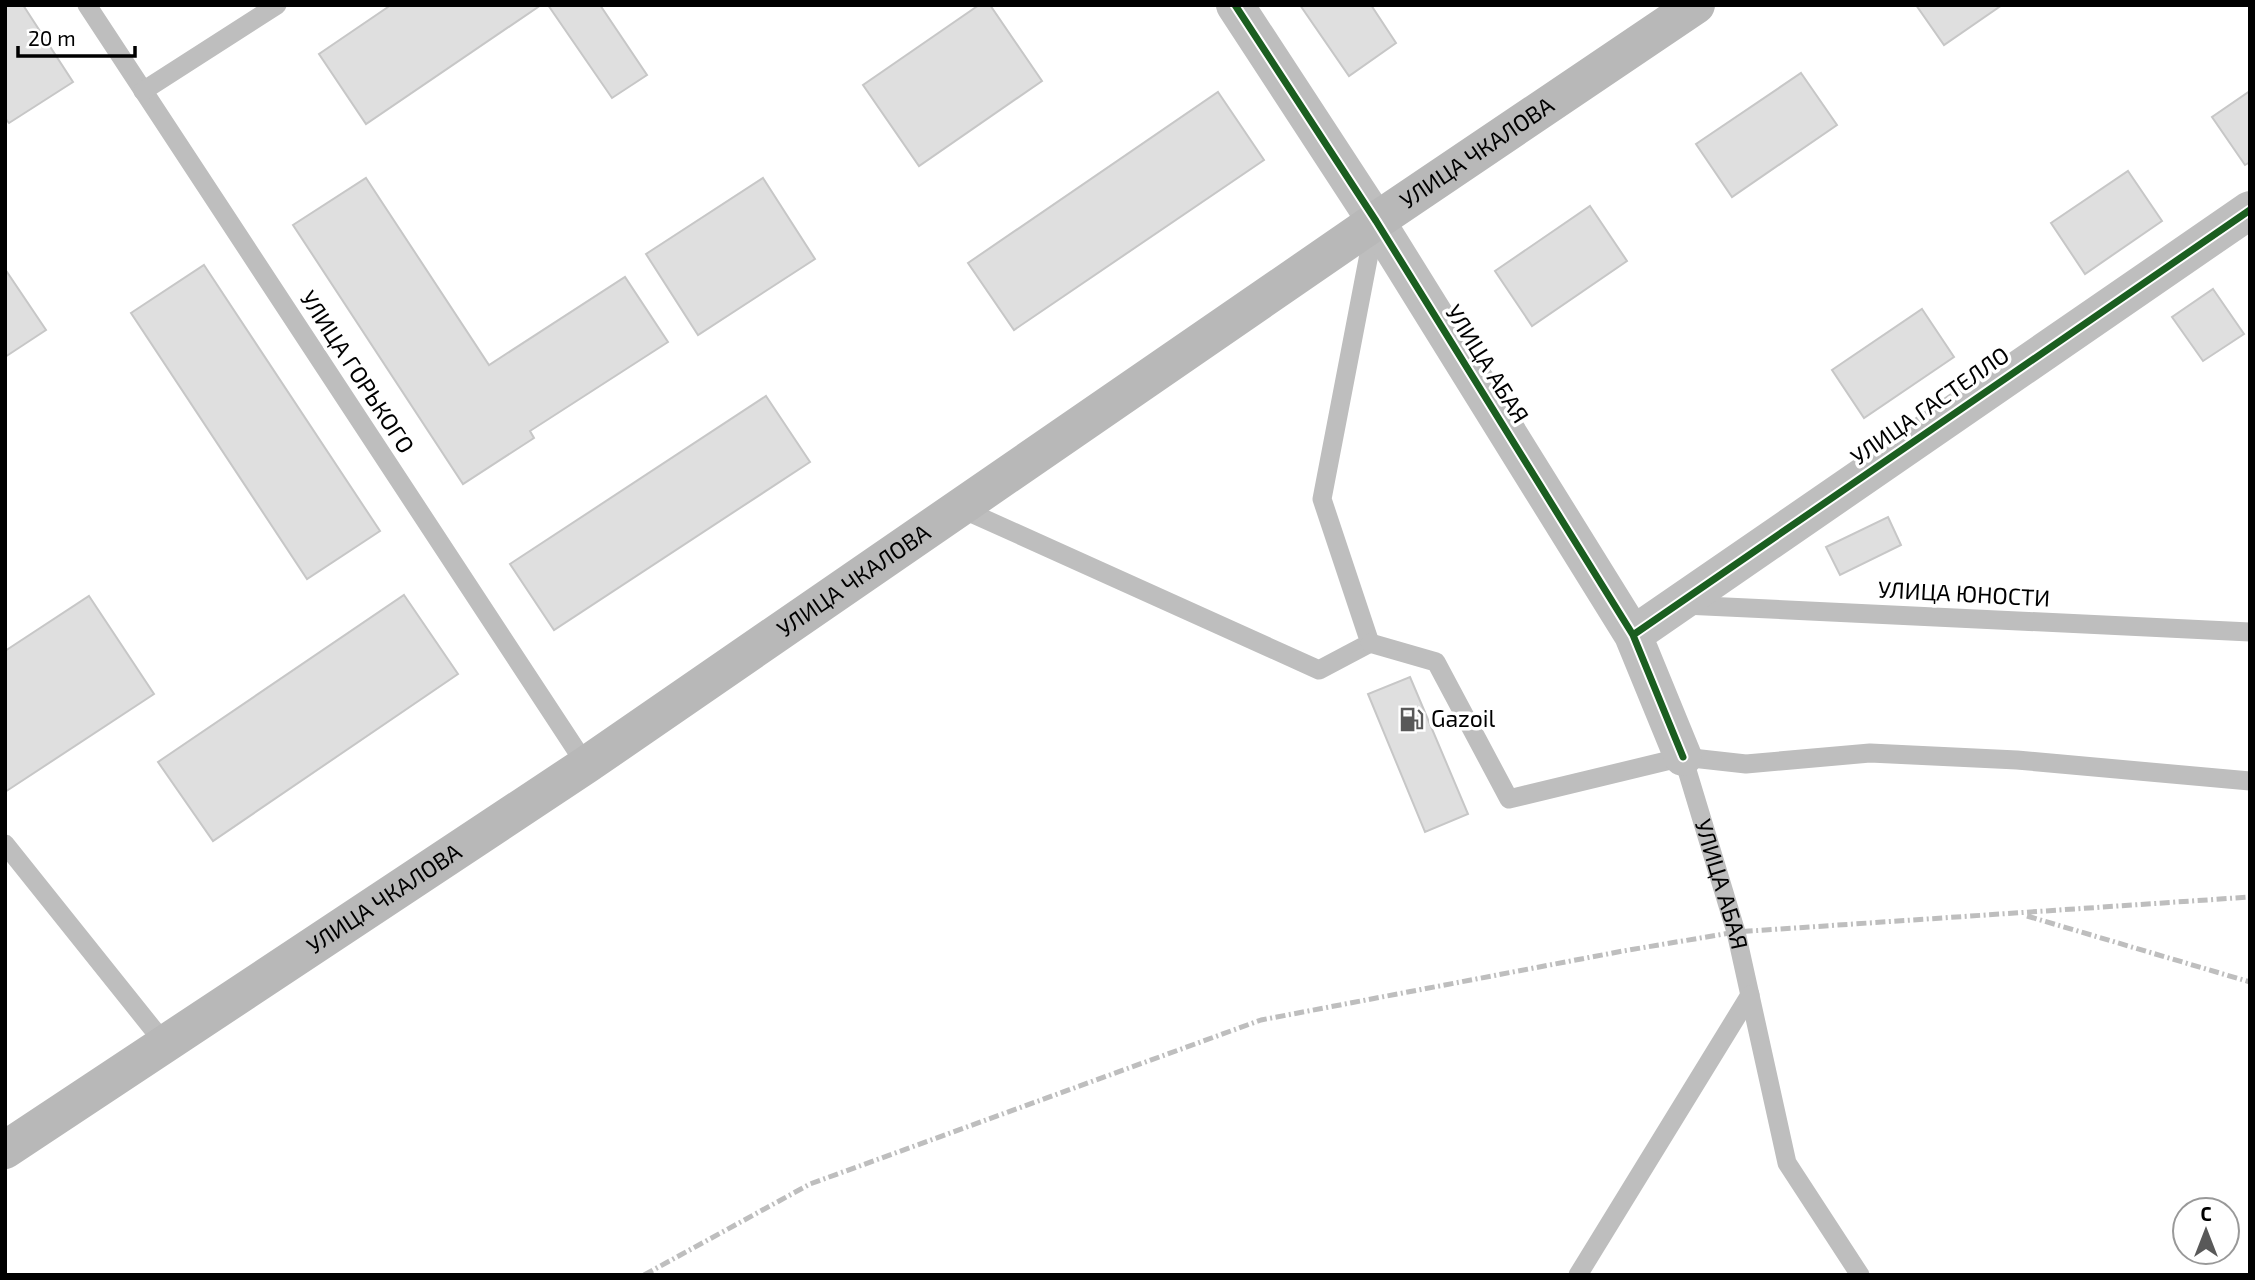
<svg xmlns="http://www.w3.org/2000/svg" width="2255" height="1280" font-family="'Exo 2',sans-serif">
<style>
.building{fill:#dfdfdf;stroke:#c7c7c7;stroke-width:2}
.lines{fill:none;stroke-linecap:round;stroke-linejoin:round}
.lane{stroke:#bebebe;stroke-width:19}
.street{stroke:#bebebe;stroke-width:38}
.secondary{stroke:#b8b8b8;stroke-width:38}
.rail{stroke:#bebebe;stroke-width:5;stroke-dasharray:10 3.5 2 3.5;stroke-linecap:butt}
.cycleway-casing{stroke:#fff;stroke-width:11}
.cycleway{stroke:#1b5e20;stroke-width:7}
.labels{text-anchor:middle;stroke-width:7;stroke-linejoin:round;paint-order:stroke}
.street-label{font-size:23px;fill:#000;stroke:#fff}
.poi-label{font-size:23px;fill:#000;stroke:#fff;text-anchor:start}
</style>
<rect width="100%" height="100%" fill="#fff"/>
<path class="building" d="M 5,5 L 23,5 L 73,82 L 9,123 L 5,118 Z
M 391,5 L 541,5 L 366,124 L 319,54 Z
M 548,5 L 600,5 L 647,75 L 612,98 Z
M 979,5 L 990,5 L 1042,81 L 919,166 L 863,85 Z
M 1300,5 L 1371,5 L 1396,43 L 1349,76 Z
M 1916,5 L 2002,5 L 1944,45 Z
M 1801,73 L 1837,125 L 1732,197 L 1696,144 Z
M 2250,91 L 2250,162 L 2245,165 L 2212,117 Z
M 1218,92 L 1264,160 L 1014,330 L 968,263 Z
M 2128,171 L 2162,221 L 2085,274 L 2051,223 Z
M 366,178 L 489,365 L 625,277 L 668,342 L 530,431 L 534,438 L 463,484 L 293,225 Z
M 763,178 L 815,259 L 698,335 L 646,254 Z
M 1590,206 L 1627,261 L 1532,326 L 1495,271 Z
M 204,265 L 380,531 L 307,579 L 131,313 Z
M 5,269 L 46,330 L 5,357 Z
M 2213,289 L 2244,334 L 2203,361 L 2172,317 Z
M 1922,309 L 1954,357 L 1864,418 L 1832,370 Z
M 766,396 L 810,462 L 554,630 L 510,564 Z
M 1888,517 L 1901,545 L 1840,575 L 1826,547 Z
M 404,595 L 458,674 L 213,841 L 158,762 Z
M 89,596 L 154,694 L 5,792 L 5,651 Z
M 1410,677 L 1468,814 L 1425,832 L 1368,694 Z"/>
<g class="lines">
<g class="lane">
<path d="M 87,5 L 586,765"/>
<path d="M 143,91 L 277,5"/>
<path d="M 960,508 L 1319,670 L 1370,643 L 1322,499 L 1375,223"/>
<path d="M 1684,605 L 2250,632"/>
<path d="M 1370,643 L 1436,662 L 1509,799 L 1683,757 L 1746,764 L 1870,753 L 2017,760 L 2250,781"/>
<path id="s1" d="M 1683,757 L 1736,932 L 1787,1163 L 1860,1275"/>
<path d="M 5,844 L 165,1044"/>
<path d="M 1578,1275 L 1750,995"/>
</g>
<path class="street" d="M 1235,5 L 1376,221 L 1633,635 L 1683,757
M 1633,635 L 2250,210"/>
<path class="secondary" id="s2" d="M 5,1150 L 586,765 L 1376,221 L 1696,5"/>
<path class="rail" d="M 2027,916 L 2250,982
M 644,1275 L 810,1184 L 1261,1020 L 1623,951 L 1736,932 L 2250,897"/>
<defs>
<path id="cycleway" d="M 1235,5 L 1376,221 L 1633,635 L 1683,757
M 1633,635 L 2250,210"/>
</defs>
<use href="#cycleway" class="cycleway-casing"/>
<use href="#cycleway" class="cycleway"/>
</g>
<defs>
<symbol id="fuel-bare" viewBox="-9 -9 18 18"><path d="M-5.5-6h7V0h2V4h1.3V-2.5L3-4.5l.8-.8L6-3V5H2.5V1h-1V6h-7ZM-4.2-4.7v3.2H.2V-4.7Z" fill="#595959" stroke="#fff" stroke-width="2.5" paint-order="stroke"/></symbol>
</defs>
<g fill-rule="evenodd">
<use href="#fuel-bare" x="1394" y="702" width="35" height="35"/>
</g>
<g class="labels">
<g class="street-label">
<text dy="8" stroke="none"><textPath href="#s2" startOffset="1778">УЛИЦА ЧКАЛОВА</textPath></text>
<text transform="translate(1487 364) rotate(58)" y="8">УЛИЦА АБАЯ</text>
<text transform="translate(357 372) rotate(57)" y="8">УЛИЦА ГОРЬКОГО</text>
<text transform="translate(1930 406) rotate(-35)" y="8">УЛИЦА ГАСТЕЛЛО</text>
<text dy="8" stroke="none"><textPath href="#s2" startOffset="1022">УЛИЦА ЧКАЛОВА</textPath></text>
<text transform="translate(1964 594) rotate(3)" y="8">УЛИЦА ЮНОСТИ</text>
<text dy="8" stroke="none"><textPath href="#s1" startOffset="133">УЛИЦА АБАЯ</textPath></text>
<text dy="8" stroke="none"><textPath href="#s2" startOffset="455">УЛИЦА ЧКАЛОВА</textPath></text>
</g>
<g class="poi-label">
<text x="1431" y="727">Gazoil</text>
</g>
</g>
<rect width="2255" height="1280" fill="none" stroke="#000000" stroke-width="14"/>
<g transform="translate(2206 1231)"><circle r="33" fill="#ffffff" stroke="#999999" stroke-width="2"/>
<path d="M0-5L12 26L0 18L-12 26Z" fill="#595959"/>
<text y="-10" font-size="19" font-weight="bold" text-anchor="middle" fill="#000000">С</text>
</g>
<path d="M18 46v10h117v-10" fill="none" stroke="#000000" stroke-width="3.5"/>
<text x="28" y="46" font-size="21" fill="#000000" stroke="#ffffff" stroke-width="5" paint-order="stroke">20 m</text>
</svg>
